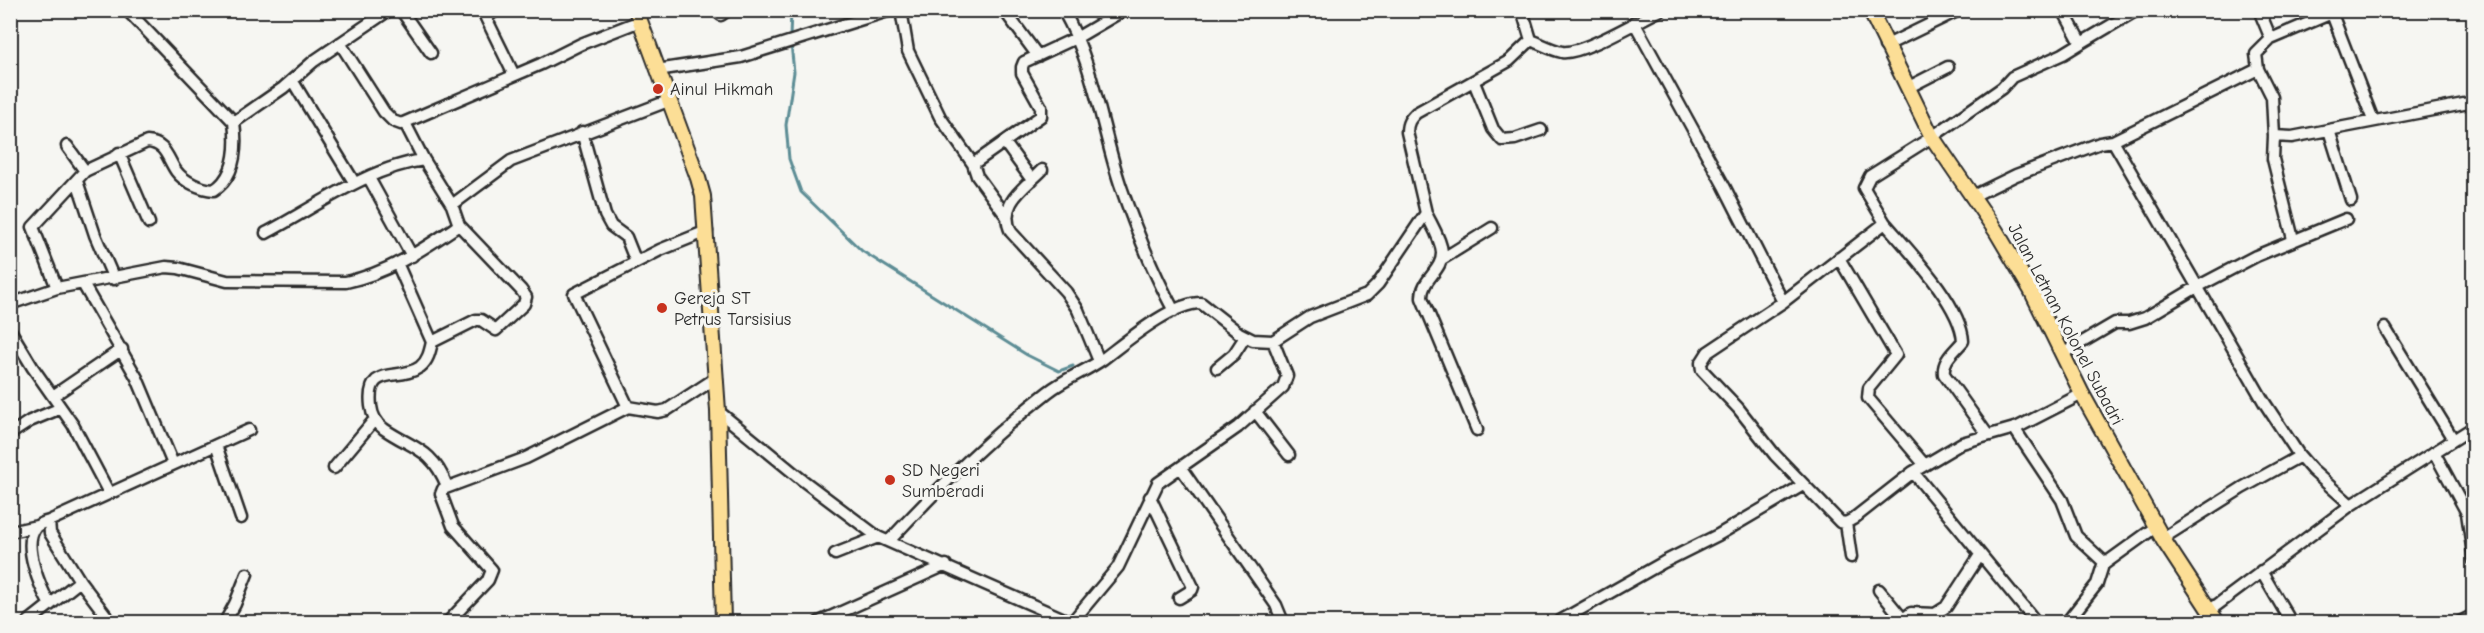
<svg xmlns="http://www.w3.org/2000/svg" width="2484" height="633" font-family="'Comic Neue',sans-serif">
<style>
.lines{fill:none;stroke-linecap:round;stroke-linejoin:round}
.stream{stroke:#5d8d95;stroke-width:3}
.minor-casing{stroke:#2b2b2b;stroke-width:15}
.major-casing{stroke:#2b2b2b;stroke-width:18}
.minor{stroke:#f6f6f2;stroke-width:10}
.major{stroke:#fcde96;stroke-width:14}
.poi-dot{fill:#c8321e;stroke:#f6f6f2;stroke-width:2}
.labels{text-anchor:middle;stroke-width:6;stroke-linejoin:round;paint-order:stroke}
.poi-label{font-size:18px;fill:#2b2b2b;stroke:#f6f6f2;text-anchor:start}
.street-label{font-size:18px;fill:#2b2b2b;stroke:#f6f6f2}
</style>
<rect width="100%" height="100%" fill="#f6f6f2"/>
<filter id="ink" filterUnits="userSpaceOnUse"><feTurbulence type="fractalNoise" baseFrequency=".0167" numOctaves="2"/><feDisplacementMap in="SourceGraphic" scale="12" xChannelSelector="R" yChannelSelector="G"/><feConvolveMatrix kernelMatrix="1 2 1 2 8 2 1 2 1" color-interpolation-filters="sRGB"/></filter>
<g filter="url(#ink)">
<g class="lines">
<path class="stream" d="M 790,38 L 791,10
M 791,44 L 794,72 L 786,125 L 789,159 L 801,192 L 862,251 L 1027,355 L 1059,371 L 1073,366"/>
<defs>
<path id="minor" d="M 401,10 L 431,53
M 496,10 L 486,18 L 514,75
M 716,10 L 721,15 L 728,10
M 901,10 L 908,51 L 940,117 L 973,164 L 977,176 L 1007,217
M 1004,10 L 1038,56
M 1063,10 C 1094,64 1101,126 1120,184 C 1135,228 1152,270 1174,311
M 1522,10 L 1531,40
M 2259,10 L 2271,39 L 2256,54 L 2258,69 L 2272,97 L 2274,136 L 2292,137 L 2474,102
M 2332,14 L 2373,120
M 1634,22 L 1724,186 L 1783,302
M 2271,39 L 2339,10
M 1531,40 C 1541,44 1552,50 1562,52 C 1582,55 1639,20 1661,10
M 340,43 L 384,112 L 393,121 L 401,124 L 541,64 L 581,44 L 640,21
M 2081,43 L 2137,10
M 1885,46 L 1959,10
M 657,70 L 741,57 L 891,10
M 292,80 L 354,182
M 1474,82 L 1493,129 L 1502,140 L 1515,139 L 1541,130
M 1907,88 L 1948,67
M 234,122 L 283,88 L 314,61 L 389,10
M 405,123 L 424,160
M 2329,130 L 2351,200
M 582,132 L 605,215 L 611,226 L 626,237 L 636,262
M 2274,136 L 2273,159 L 2293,239
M 2113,141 L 2258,69
M 1005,143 L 1032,180
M 67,146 L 85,171
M 119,153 L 149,223
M 973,164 L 1041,116 L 1041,107 L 1022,73 L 1022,67 L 1024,62 L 1078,37 L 1124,10
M 1042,170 C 1026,187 997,203 1011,232 L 1066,292 L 1078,310 L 1099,361
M 369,178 L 412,256
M 77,181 L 95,235 L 114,279
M 1971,197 L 2016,175 L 2100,143 L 2113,141 L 2264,402 L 2299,455 L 2312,470 L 2351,505
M 1426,213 C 1431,224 1441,239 1442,252 C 1443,271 1421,279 1422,298 L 1477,430
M 1885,223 C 1909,251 1961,305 1963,341 C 1955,351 1942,360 1944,374 L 1987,434
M 266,233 C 314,208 369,167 424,160 L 452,205
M 1839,258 L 1896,355 L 1869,388 L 1868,398 L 1924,464
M 1442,259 L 1492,228
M 397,263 L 432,342 C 430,351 428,361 420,367 C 399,382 366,363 371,406 C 372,415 376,423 384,429 C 413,449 432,448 447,486
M 83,284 L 137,378 L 173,464
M 57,288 L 33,227 L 85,171 L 147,142 C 166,143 167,158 176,171 C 184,182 201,189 214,190 C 236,176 237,146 234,122 L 127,10
M 10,304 L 57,288 L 166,267 L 178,268 L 227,281 L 346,282 C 389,273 423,249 459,225 L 452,205 L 511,161 L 668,101
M 2385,328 L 2453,439
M 10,330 L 33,368 L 73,425 L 109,493
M 432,342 L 476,320 L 481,320 L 496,330 L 524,304 L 526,297 L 521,290 L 459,225
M 2062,354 L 2115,323 L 2129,323 L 2145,318 L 2197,287 L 2256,256 L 2346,219
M 1217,368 L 1234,354 L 1245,337
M 53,396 L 122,349
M 628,407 L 574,294 L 660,250 L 707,231
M 718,411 L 801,479 L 878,537 L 1071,622
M 1255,411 L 1289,455
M 2014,428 L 2062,500 L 2076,536 L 2105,563
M 10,434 L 30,421 L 61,408
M 216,445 L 241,518
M 2434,452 L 2467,513 L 2474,561
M 334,468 L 375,419
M 1181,468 L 1276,605 L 1283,622
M 1913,472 L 1853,519 L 1846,523 L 1840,522 L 1775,455 L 1738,408 L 1702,370 L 1701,363 L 1708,352 L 1783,302 L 1885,223 L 1864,188 L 1870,176 L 1932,137 L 2002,88 L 2012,77 L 2063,54 L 2081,43 L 2063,10
M 1150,497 L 1193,587 L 1192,590 L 1179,598
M 49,521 C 45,522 39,524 36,527 C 21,544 41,589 50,605
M 1846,523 L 1851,557
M 10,532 L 37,526
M 2163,538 L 2242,488 L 2300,456
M 889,541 C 938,488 991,436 1048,392 C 1065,379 1086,371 1103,359 C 1127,341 1171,303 1201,303 L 1239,333 L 1253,340 L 1273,341 L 1310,317 L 1367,295 L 1378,284 L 1426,213 L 1407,132 C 1407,123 1410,119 1416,113 L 1509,61 L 1531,40
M 835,554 L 878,537
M 2261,571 L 2291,622
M 80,581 L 111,622
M 1879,590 L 1902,618
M 2209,611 L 2351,505 L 2474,427
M 28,622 L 80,581 L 50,533 L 49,521 L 249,430
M 225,622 L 235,604 L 247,574
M 448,622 L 488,580 L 492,570 L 453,526 L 441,494 L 443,489 L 526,458 L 628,407 L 658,412 L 667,410 L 716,378
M 819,622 L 946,565
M 1072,622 L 1118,567 L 1158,483 L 1238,427 L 1283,387 L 1287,376 L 1273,341
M 1558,622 L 1664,562 L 1718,535 L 1803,485
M 1899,622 L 1911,613 L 1935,614 L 1946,607 L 1980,555
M 2036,622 L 1913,472 L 1962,443 L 2018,427 L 2082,394
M 2067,622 L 2097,584 L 2103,565 L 2157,526
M 2460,622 L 2474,615"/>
<path id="major" d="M 636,10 L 698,178 L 703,196 L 718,411 L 723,622
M 1870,10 L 1932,137 L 1996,231 L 2031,290 L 2082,394 L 2164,541 L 2217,622"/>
</defs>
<use href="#minor" class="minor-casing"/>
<use href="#major" class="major-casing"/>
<use href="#minor" class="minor"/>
<use href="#major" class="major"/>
</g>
</g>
<g class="poi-dot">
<circle cx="658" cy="89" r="6"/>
<circle cx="662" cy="308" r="6"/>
<circle cx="890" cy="480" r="6"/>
</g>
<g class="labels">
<g class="poi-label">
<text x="670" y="95">Ainul Hikmah</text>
<text x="674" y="304">Gereja ST<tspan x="674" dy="21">Petrus Tarsisius</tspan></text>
<text x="902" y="476">SD Negeri<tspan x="902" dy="21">Sumberadi</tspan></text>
</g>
<g class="street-label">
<text transform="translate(2066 324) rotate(62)" y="6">Jalan Letnan Kolonel Subadri</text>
</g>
</g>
<rect width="2484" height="633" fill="none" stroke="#f6f6f2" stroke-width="36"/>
<rect x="18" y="18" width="2448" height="597" fill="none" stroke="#2b2b2b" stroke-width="2" filter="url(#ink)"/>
</svg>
